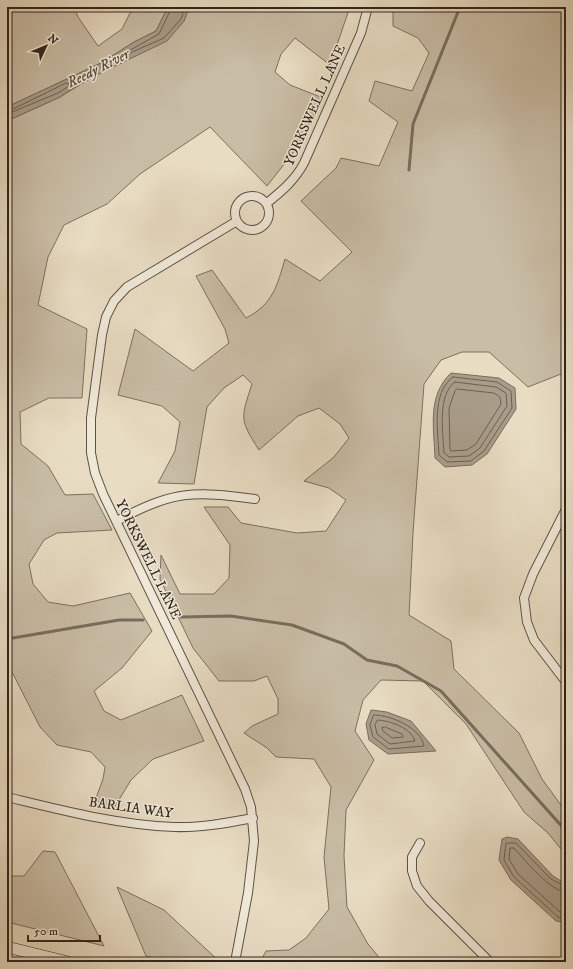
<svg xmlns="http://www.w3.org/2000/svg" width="573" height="969" font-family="'IM FELL DW Pica',serif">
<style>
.green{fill:#c9bda6;stroke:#7c7060}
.water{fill:#a99d8a;stroke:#786d5e}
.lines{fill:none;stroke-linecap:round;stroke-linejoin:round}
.shore{stroke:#6c6052;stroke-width:1}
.stream{stroke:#786d5e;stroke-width:3}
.street-casing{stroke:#5d5245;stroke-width:10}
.secondary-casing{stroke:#2f241b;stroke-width:12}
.street{stroke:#f0e8d8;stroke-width:8}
.secondary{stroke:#f0e8d8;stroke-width:11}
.labels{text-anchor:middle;stroke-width:3;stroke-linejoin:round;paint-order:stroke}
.street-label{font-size:14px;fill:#2f241b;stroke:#f0e8d8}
.water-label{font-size:15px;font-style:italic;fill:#5a4e42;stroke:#f0e8d8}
</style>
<rect width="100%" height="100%" fill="#e8dcc3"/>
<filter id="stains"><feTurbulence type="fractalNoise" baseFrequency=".005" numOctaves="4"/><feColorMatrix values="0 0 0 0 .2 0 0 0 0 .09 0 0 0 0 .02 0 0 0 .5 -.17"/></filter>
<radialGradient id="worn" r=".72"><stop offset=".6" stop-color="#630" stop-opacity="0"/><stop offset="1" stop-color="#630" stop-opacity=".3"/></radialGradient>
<path class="green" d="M 7,7 L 74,7 L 78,17 L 98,46 L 122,29 L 133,7 L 168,7 L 156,31 L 134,42 L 101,63 L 7,107 Z
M 189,7 L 350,7 L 330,65 L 295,38 L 281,54 L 275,72 L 290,85 L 323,98 L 296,149 L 267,186 L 210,127 L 140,174 L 107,204 L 64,225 L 48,257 L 38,305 L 87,329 L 82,398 L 49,398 L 20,412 L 21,444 L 48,466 L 65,495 L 93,494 L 112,530 L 57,533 L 44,540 L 29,564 L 33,584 L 48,602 L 73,606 L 130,593 L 152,631 L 122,668 L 94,691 L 104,711 L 121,720 L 182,695 L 204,741 L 153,759 L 131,780 L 114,808 L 101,805 L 96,798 L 103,779 L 105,767 L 91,752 L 57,745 L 40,727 L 7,662 L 7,121 L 60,97 L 184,21 Z
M 393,7 L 566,7 L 566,372 L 528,387 L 489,352 L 462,352 L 441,360 L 424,384 L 413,533 L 409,615 L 451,641 L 454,669 L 519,733 L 542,779 L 566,812 L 566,855 L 548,833 L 524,812 L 466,724 L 423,681 L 381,680 L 363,700 L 355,731 L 374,760 L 346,810 L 344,856 L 347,907 L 368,944 L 383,962 L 260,962 L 266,951 L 289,950 L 306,938 L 329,909 L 324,857 L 331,787 L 314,759 L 276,757 L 267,748 L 244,733 L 252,726 L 278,714 L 278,699 L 267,676 L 254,681 L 219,681 L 193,648 L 160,579 L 161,555 L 180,594 L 214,594 L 229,578 L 230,545 L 204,507 L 228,507 L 241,523 L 297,533 L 326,531 L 346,500 L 329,488 L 304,481 L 334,457 L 349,438 L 340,424 L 319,408 L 298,416 L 259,450 C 239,419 241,418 252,384 L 243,375 L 224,388 L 207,407 L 194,484 L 158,483 L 175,451 L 180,422 L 162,406 L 118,395 L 135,329 L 193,371 L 229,343 L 225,329 L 196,276 L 212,270 L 246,318 C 273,304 277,286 285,259 L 320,281 L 352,252 L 301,201 L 336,168 L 341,158 L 379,166 L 398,122 L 369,101 L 375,81 L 412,91 L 429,53 L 418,38 L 393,26 Z
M 43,851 L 55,852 L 104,946 L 7,922 L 7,876 L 24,876 Z
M 117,887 L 164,910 L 220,962 L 165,962 L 146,956 Z"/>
<path class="water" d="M 168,7 L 189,7 L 184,21 L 167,41 L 82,82 L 60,97 L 7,121 L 7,107 L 101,63 L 134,42 L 156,31 Z
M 451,373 L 499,378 L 515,388 L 516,409 L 487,454 L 472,465 L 445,467 L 435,458 C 434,427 427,396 451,373 Z
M 371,710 L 387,712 L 411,721 L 436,751 L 388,754 L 369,740 L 366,724 Z
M 507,837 L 518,839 L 553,876 L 566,884 L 566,923 L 556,921 L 511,880 L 499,860 L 502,839 Z"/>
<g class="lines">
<path class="shore" d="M 172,7 L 159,34 L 123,54 L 123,56 L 164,38 L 181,19 L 185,7
M 7,110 L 11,110 L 66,83 L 69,84 L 69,86 L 58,93 L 12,112 L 7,116
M 453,377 L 497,382 L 511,391 L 512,408 L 484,451 L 471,461 L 447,462 L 439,455 C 438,431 431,393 453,377 Z
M 455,382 L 496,387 L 506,393 L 507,406 L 480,448 L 469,456 L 449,457 L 444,453 C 443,434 437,394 455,382 Z
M 457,389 L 494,393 L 500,397 L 501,404 L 476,444 L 467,450 L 451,451 L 450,449 L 449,408 L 455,391 Z
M 374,715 C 391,715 421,728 424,746 L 389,749 L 373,737 L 370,725 Z
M 378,720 C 391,721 411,728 415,741 L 390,744 L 377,734 L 375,725 Z
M 385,727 L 402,734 L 403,737 L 392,738 L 383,731 L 382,728 Z
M 566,887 L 551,879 L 516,843 L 506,843 L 504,860 L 514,877 L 558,917 L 566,919
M 566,892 C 550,891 525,860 514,848 L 510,848 L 509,859 L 518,874 L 560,912 L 566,913"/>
<path class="stream" d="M 409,170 L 413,124 L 460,7
M 181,617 L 231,616 L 292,625 L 344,644 L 367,660 L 397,666 L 441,691 L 566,831
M 7,639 L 119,620 L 143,620"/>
<defs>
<path id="street" d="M235 213a17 17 0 1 1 34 0a17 17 0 1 1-34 0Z
M 267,203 C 282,191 295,180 304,163 L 361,33 L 368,7
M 566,509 L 533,574 L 524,598 L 527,622 L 534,640 L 566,682
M 117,521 C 172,490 195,491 255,499
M 7,797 C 61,810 118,825 174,827 C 200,828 227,823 253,818
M 420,843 L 412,857 L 412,871 L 417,886 L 429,901 L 490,962
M 235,962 L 248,893 L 254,841 L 251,807 L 245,789 L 103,494 L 95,473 L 91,453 L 91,418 L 102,335 L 106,317 L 114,301 L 127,287 L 237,221"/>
<path id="secondary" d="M 7,947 L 68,962"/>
</defs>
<use href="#street" class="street-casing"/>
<use href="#secondary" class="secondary-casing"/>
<use href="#street" class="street"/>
<use href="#secondary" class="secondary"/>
</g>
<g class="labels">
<g class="street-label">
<text transform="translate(314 105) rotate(-66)" y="5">YORKSWELL LANE</text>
<text transform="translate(149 559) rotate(64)" y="5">YORKSWELL LANE</text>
<text transform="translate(131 807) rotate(8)" y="5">BARLIA WAY</text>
</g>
<g class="water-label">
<text transform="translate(98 68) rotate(-27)" y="5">Reedy River</text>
</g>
</g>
<rect width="573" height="969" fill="none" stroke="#e8dcc3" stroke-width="24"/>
<rect x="8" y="8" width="557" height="953" fill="none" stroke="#2f241b" stroke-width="2"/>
<rect x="12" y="12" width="549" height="945" fill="none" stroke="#2f241b"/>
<g transform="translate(46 46) rotate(46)" stroke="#f0e8d8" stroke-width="3" paint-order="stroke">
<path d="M0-3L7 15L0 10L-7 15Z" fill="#2f241b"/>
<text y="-6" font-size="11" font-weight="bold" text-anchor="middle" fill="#2f241b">N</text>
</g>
<path d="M28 935v6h72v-6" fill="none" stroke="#2f241b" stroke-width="2"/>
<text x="34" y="935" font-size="12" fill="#2f241b" stroke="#f0e8d8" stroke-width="3" paint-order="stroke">50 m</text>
<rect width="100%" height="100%" filter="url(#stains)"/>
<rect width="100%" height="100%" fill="url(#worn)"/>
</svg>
